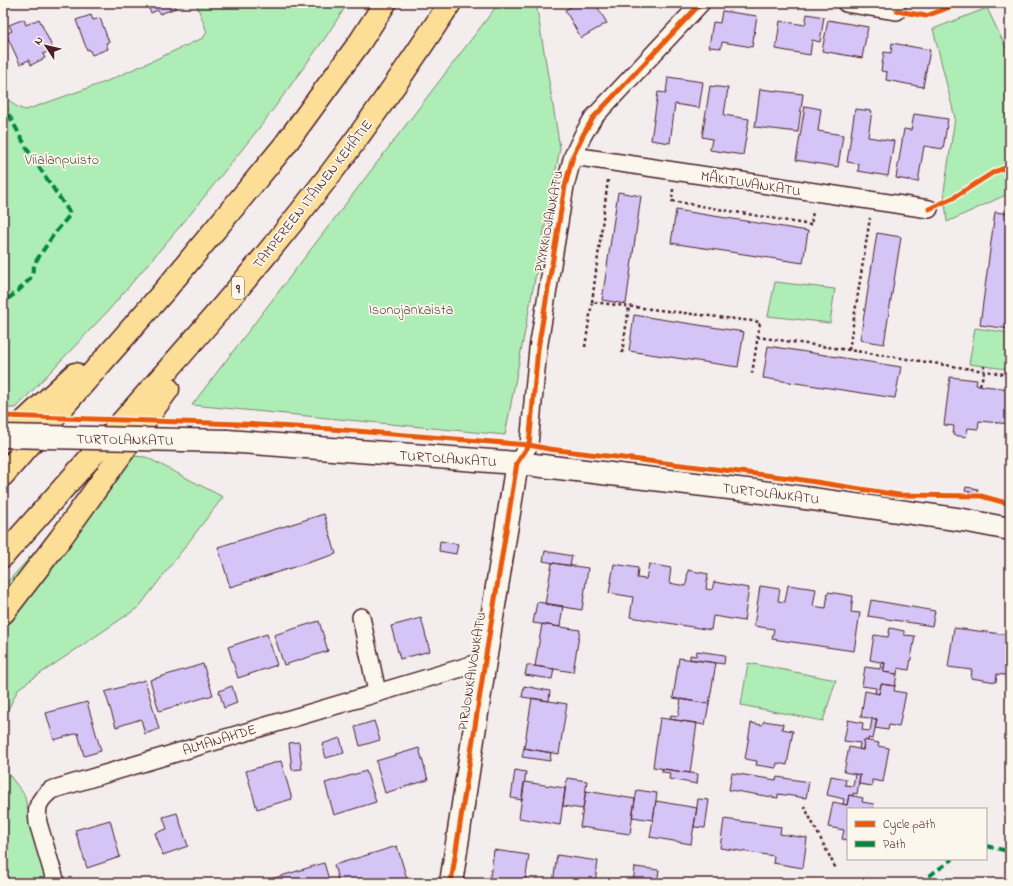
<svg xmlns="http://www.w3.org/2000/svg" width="1013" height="886" font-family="'Indie Flower',sans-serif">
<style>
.green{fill:#aeedb5;stroke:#7c8670}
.building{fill:#d5c4f6;stroke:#4a1f2b}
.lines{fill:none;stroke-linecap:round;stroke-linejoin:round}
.street-casing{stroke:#4a1f2b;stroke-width:20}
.secondary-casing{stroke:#4a1f2b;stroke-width:25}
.highway-casing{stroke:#4a1f2b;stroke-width:25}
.path{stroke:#4a1f2b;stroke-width:2.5;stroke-dasharray:3 3;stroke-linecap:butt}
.street{stroke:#fbf7ec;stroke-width:17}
.secondary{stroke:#fbf7ec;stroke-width:22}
.highway{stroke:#fcde96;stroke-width:22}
.secondary-bridge-casing{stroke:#4a1f2b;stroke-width:25;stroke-linecap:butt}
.secondary-bridge{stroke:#fbf7ec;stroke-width:22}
.quiet{stroke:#00873e;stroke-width:4;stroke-dasharray:8 4;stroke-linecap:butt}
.cycleway-casing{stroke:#fbf7ec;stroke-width:8}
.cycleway{stroke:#e8590c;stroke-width:5}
.labels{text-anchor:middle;stroke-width:3.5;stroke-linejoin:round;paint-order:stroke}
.shield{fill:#fbf7ec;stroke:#7f6065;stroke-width:1}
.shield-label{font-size:13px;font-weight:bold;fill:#4a1f2b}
.park-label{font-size:14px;fill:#63524e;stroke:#fbf7ec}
.street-label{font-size:14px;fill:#4a1f2b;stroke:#fbf7ec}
</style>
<rect width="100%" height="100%" fill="#f3edee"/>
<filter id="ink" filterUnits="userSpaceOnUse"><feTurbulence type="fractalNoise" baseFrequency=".025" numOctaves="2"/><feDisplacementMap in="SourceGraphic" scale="8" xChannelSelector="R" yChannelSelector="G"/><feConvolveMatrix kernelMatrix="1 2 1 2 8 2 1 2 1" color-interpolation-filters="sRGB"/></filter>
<g filter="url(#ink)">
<path class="green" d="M 196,3 L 348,3 L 325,38 L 264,122 L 188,217 L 108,311 L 16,408 L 3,408 L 3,93 C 10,101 15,108 26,110 L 105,82 L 203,38 L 207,32 Z
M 499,3 L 536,3 L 560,148 L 505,435 L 192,405 Z
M 987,8 L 1010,56 L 1010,193 L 947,222 L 944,191 L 955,118 L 933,29 Z
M 775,282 L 835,289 L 830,323 L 768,316 Z
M 975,328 L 1010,333 L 1010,347 L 1006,369 L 969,364 Z
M 132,456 L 146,457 L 223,497 L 139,607 L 19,688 L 3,719 L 3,622 Z
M 51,534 L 3,598 L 3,587 Z
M 748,663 L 836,680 L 823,721 L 741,705 Z
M 3,767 L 24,794 L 46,883 L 3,883 Z"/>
<path class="building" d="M 146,3 L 175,3 L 174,4 L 176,8 L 160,14 L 158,10 L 151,13 Z
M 578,3 L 595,3 L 607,23 L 581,38 L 565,10 Z
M 722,11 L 757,16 L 752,47 L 722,42 L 721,48 L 709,47 L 713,22 L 720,23 Z
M 807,14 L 824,17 L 820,42 L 812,40 L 810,55 L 776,49 L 780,21 L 805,25 Z
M 91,15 L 93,20 L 100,18 L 109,42 L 106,43 L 108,49 L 92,55 L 89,49 L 87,50 L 76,20 Z
M 24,19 L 26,25 L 39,19 L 53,49 L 43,54 L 45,58 L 31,65 L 29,60 L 20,64 L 6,34 L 12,31 L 9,25 Z
M 828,20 L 868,27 L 862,58 L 822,51 Z
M 892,43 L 930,50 L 923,87 L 886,80 L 887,72 L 881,71 L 884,52 L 891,53 Z
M 668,77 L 703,82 L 699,108 L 675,104 L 670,143 L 651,140 L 658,92 L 666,93 Z
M 710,86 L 728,88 L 724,115 L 749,119 L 743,155 L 710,150 L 712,139 L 702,137 Z
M 760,89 L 803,94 L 798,132 L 755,127 Z
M 805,106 L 821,109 L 818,131 L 843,135 L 838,167 L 796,160 Z
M 855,109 L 872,111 L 868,137 L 894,141 L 888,176 L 858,171 L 859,164 L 847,162 Z
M 914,114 L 948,119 L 943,149 L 924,146 L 918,182 L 896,178 L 904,129 L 911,130 Z
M 618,192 L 641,196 L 626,304 L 602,300 Z
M 676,210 L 808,231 L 803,263 L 671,243 Z
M 995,212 L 1010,214 L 1010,329 L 980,325 Z
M 877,233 L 901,237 L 884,344 L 860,340 Z
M 634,315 L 744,332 L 738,367 L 629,351 Z
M 768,346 L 901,367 L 895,398 L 763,378 Z
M 950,377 L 977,380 L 976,385 L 1010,389 L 1010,424 L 979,421 L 978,429 L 968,428 L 966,437 L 953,435 L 954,426 L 944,425 Z
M 966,487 L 978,489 L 977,493 L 965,491 Z
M 324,514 L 336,554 L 230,587 L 218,547 Z
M 440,541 L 458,544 L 456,554 L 439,551 Z
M 545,551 L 572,556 L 570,566 L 543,561 Z
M 552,563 L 588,568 L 582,610 L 545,604 Z
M 614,564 L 638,568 L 637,578 L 646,579 L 649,564 L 671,568 L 669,583 L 686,586 L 688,570 L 708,574 L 706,589 L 712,590 L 714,582 L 749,588 L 744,621 L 713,616 L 711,630 L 630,617 L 633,597 L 609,593 Z
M 788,585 L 816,589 L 813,606 L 826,608 L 828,592 L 853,596 L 851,612 L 860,613 L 854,651 L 772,639 L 774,629 L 754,626 L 760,586 L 780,589 L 778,601 L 785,602 Z
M 871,600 L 935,611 L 932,626 L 868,616 Z
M 537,602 L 563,606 L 560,627 L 533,623 Z
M 421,618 L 430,651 L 400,659 L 391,626 Z
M 319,621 L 328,651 L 284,665 L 274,635 Z
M 542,624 L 580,630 L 573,672 L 535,666 Z
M 890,628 L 904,631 L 904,635 L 915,636 L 909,670 L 898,668 L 897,674 L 883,672 L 885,663 L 870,660 L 874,635 L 888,637 Z
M 954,628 L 1010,635 L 1010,676 L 997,674 L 996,682 L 971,678 L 972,670 L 948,667 Z
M 267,634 L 277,665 L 238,678 L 228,647 Z
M 697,651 L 725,655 L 724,664 L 690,659 L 690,655 L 696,656 Z
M 679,658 L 716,663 L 709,704 L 673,698 Z
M 881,663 L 885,663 L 883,672 L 897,674 L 895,686 L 881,684 L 879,694 L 875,693 L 876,688 L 862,686 L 865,667 L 880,669 Z
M 203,664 L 213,695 L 159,711 L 150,680 Z
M 527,665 L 554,669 L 552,679 L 525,675 Z
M 145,680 L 159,729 L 145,734 L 141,719 L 116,727 L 105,692 Z
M 881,684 L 895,686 L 894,691 L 906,693 L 899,727 L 889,725 L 888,730 L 875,728 L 877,719 L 861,717 L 865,691 L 879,694 Z
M 232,686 L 237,703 L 224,708 L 219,691 Z
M 524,686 L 550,691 L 549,701 L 522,697 Z
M 532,698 L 567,704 L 559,754 L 524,748 Z
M 681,699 L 709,704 L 705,725 L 670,719 L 671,715 L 678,716 Z
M 87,702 L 101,751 L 84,756 L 78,733 L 54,740 L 46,713 Z
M 660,718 L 697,723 L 690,773 L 653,767 Z
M 872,719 L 877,719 L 873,739 L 868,738 L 868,741 L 864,740 L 863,750 L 859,749 L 860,743 L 844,741 L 848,720 L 863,723 L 862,730 L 870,731 Z
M 374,721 L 380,740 L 360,746 L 355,727 Z
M 764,721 L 783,724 L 782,729 L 793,731 L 787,765 L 777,763 L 776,768 L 756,765 L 757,761 L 745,759 L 751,723 L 762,725 Z
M 340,738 L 344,753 L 326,758 L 322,744 Z
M 864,740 L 879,743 L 878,746 L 889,748 L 883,782 L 872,780 L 872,786 L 859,784 L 860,775 L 844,772 L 849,747 L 863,750 Z
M 299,742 L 302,769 L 292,770 L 289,743 Z
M 419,748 L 428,780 L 385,793 L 376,761 Z
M 524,748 L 551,753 L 550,761 L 522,757 Z
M 281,761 L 292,799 L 257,809 L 246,771 Z
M 662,769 L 698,774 L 697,784 L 669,779 L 670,773 L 662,772 Z
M 515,770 L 526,772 L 522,800 L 511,798 Z
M 366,771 L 376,802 L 334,815 L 325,783 Z
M 732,773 L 776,780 L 777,777 L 809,782 L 806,798 L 778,794 L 778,798 L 729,790 Z
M 855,774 L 860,775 L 857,794 L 853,793 L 853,796 L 849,795 L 847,805 L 843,804 L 844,799 L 827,795 L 831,776 L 846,779 L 845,785 L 853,786 Z
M 567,778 L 587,781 L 583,809 L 563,806 Z
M 524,782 L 565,788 L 560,825 L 519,818 Z
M 637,790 L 657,793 L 653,820 L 632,817 Z
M 586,791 L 635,799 L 630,834 L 580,827 Z
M 849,795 L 863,798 L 862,802 L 874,804 L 873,809 L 848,809 L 848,840 L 842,839 L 844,830 L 828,827 L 833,802 L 847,805 Z
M 698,799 L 709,800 L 705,828 L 694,827 Z
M 656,801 L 697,808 L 691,844 L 650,837 Z
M 177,813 L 188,846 L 163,855 L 155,833 L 167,829 L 163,817 Z
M 724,819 L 781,827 L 780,834 L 807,838 L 803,868 L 773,863 L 774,856 L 720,848 Z
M 110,820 L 120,857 L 87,868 L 75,830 Z
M 397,846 L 408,882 L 339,883 L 334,865 Z
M 494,850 L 529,855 L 525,883 L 489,883 Z
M 557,855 L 598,861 L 595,883 L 553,883 Z
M 324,863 L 330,883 L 272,883 L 271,879 Z
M 635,867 L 659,870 L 657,883 L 633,883 Z"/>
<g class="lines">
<defs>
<path id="street" d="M 846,3 L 897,11
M 573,156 L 929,209
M 517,463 L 529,445 L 538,349 L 565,186 L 573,156 L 583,135 L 593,118 L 701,3
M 361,617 L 377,692
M 56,883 L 38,823 C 36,806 38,801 51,790 L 485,661"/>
<path id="secondary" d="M 227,441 L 517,463 L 755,491 L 963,520 L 1010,529
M 451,883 L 485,661 L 517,463"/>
<path id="highway" d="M 3,441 L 75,374
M 3,475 L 166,289 L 284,146 L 360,42 L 385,3
M 3,556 C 114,430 229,306 331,173 C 373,118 412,61 450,3
M 3,613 L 60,539 L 168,389"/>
</defs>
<use href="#street" class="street-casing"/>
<use href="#secondary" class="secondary-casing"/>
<use href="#highway" class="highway-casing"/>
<path class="path" d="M 673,189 L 672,201 L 811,225 L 813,211
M 592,302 L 608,180
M 757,337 L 849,350 L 1010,375
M 585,347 L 592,302 L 760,322 L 752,374
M 849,350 L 870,218
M 622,353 L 629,307
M 980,385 L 984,372 L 984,366
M 804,806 L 836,869"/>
<use href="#street" class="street"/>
<use href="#secondary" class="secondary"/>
<use href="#highway" class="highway"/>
<defs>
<path id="secondary-bridge" d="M 3,436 L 227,441"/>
</defs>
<use href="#secondary-bridge" class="secondary-bridge-casing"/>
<use href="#secondary-bridge" class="secondary-bridge"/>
<path class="quiet" d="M 3,104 L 30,154 L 70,213 L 69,216 L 54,234 L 36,261 L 30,279 L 16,293 L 3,302
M 986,846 L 1008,851 L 1010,854
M 919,883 L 953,859"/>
<defs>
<path id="cycleway" d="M 897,11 L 926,16 L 961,3
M 929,209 L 953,198 L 994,172 L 1010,166
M 3,416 L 241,424 L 331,429 L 529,445 L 549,449 L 790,478 L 899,495 L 981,496 L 1010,504
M 451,883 L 485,661 L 517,463 L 529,445 L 538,349 L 565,186 L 573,156 L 583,135 L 593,118 L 701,3"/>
</defs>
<use href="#cycleway" class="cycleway-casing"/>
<use href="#cycleway" class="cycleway"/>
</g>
</g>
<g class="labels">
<rect class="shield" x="232" y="277" width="12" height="22" rx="3"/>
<g class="shield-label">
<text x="238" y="293">9</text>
</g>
<g class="park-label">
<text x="62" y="164">Viialanpuisto</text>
<text x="411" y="314">Isonojankaista</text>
</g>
<g class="street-label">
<text transform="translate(751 183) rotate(9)" y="5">MÄKITUVANKATU</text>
<text transform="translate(312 194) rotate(-52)" y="5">TAMPEREEN ITÄINEN KEHÄTIE</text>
<text transform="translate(548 221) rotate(-79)" y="5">PYYKKIOJANKATU</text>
<text transform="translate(125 439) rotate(1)" y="5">TURTOLANKATU</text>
<text transform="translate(448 458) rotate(4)" y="5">TURTOLANKATU</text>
<text transform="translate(771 493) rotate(7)" y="5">TURTOLANKATU</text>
<text transform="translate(471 671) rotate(-81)" y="5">PIRJONKAIVONKATU</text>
<text transform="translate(219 739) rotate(-17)" y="5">ALMANAHDE</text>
</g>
</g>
<rect width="1013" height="886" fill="none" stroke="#fbf7ec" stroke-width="16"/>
<rect x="8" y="8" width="997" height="870" fill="none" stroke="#4a1f2b" stroke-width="1.5" filter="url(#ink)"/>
<rect x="847" y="808" width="140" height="52" fill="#fbf7ec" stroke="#b4a19f"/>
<rect x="855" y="821" width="20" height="6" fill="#e8590c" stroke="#b4a19f"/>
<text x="883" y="828" font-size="12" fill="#4a1f2b">Cycle path</text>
<rect x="855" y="841" width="20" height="6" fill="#00873e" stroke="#b4a19f"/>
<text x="883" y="848" font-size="12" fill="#4a1f2b">Path</text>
<g transform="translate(46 46) rotate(305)" stroke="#fbf7ec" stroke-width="3" paint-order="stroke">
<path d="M0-3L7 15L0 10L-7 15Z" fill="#4a1f2b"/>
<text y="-6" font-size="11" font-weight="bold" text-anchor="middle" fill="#4a1f2b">N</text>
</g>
</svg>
